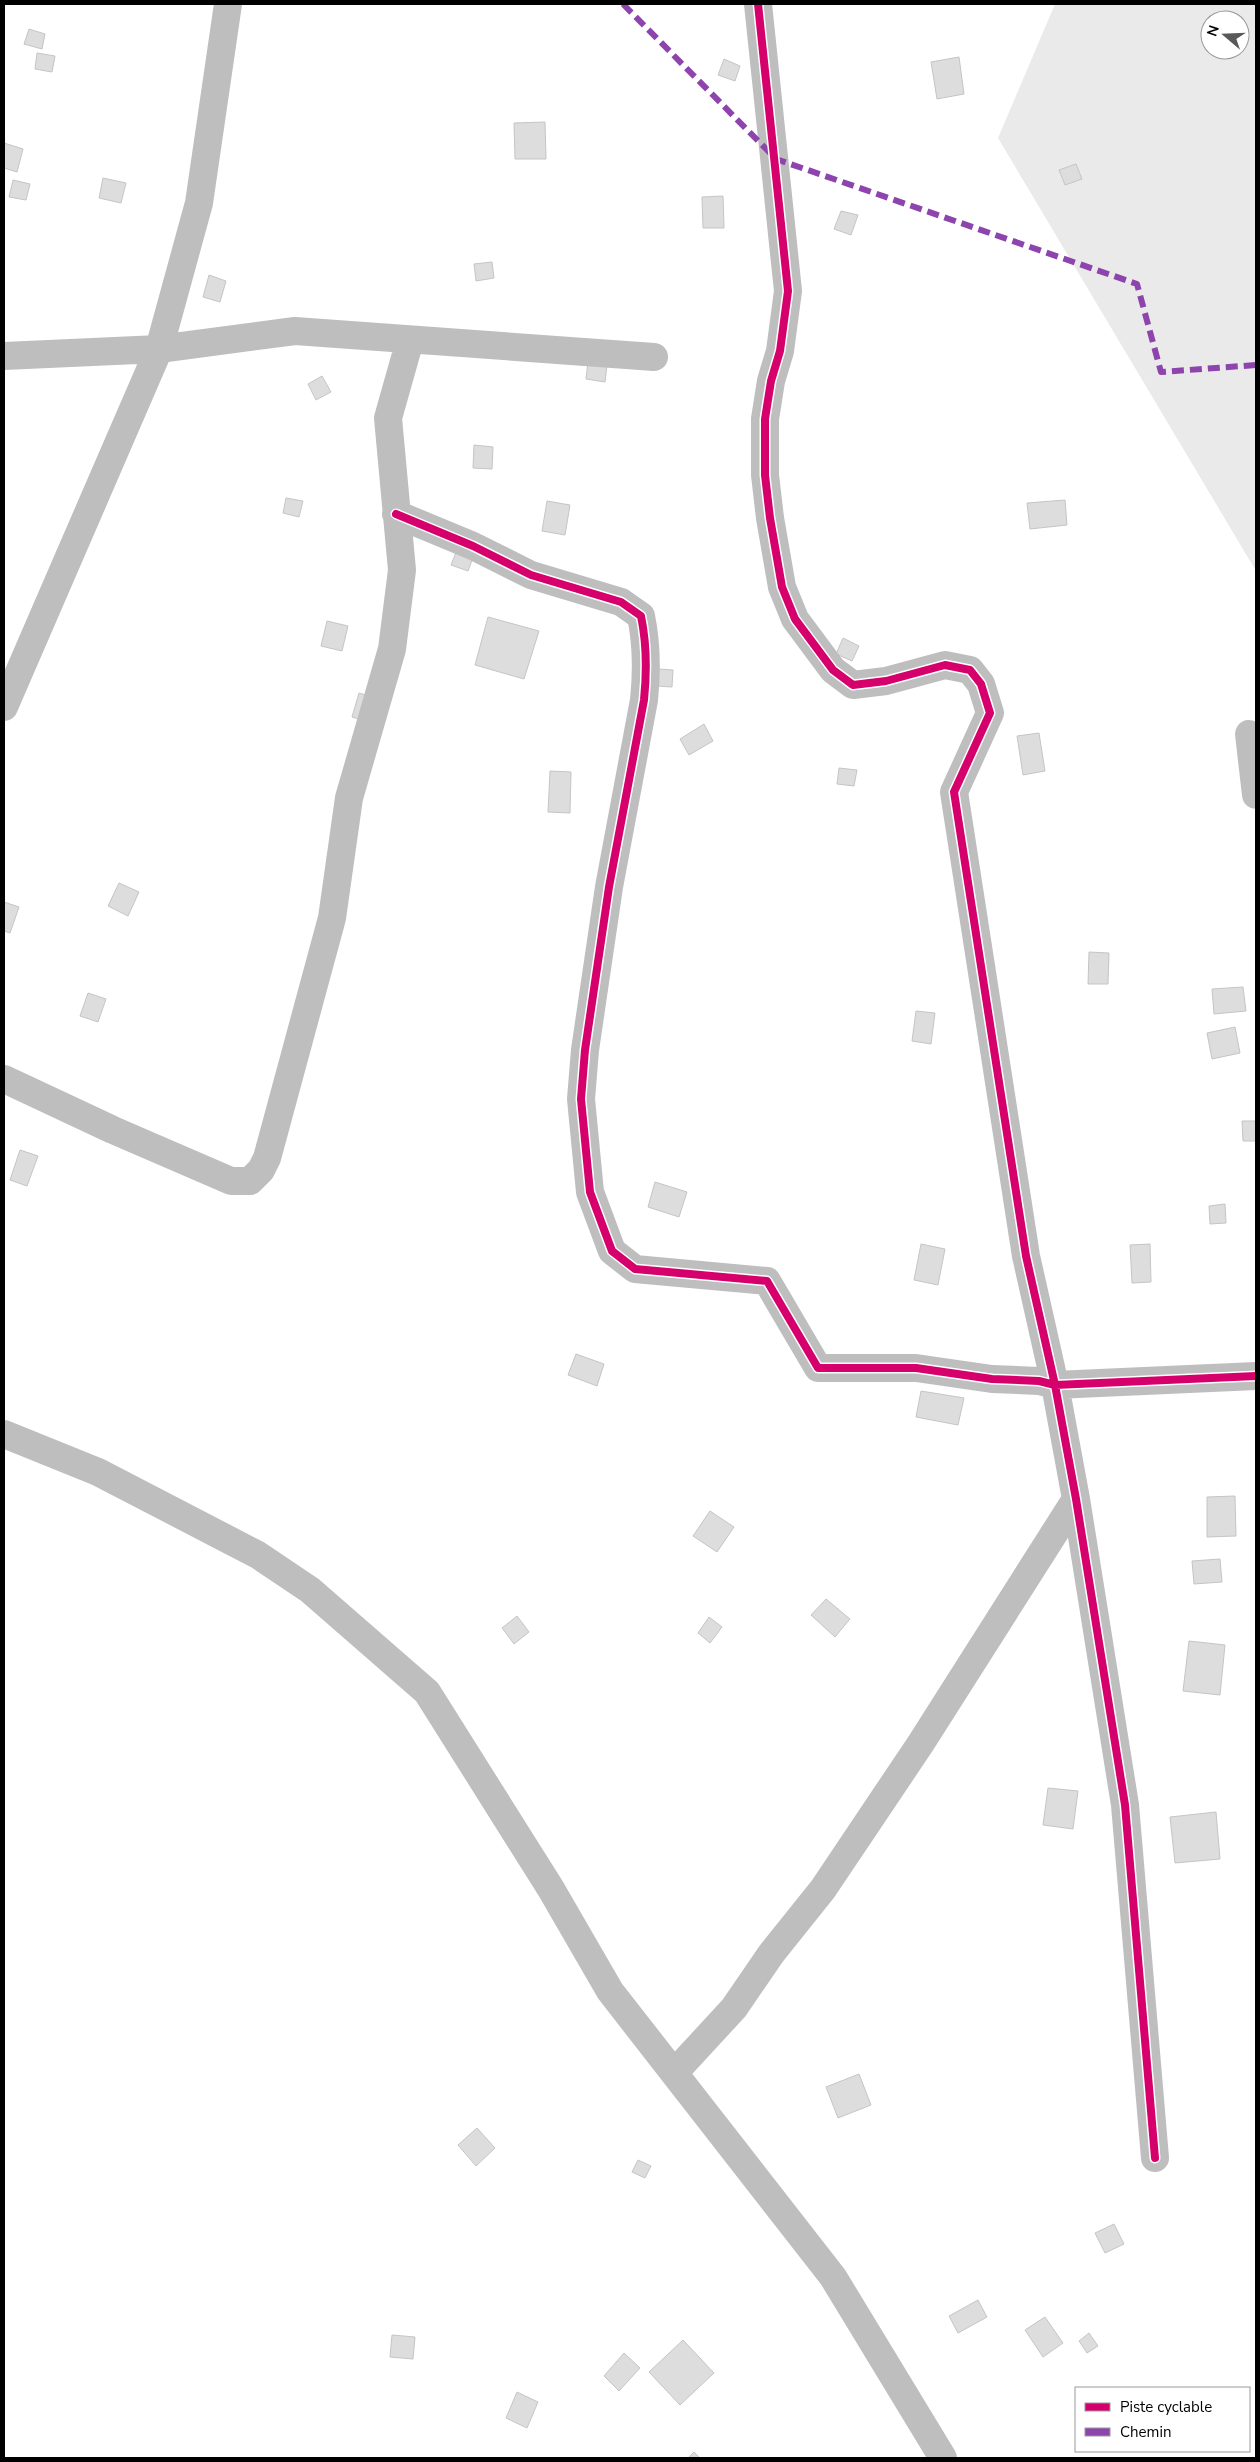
<svg xmlns="http://www.w3.org/2000/svg" width="1260" height="2462" font-family="'Nunito Sans',sans-serif">
<style>
.green{fill:#eaeaea;fill-rule:evenodd}
.building{fill:#ddd;stroke:#c5c5c5}
.lines{fill:none;stroke-linecap:round;stroke-linejoin:round}
.street{stroke:#bebebe;stroke-width:28}
.quiet{stroke:#8e44ad;stroke-width:6;stroke-dasharray:12 6;stroke-linecap:butt}
.cycleway-casing{stroke:#fff;stroke-width:11}
.cycleway{stroke:#d6006c;stroke-width:8}
</style>
<rect width="100%" height="100%" fill="#fff"/>
<path class="green" d="M 1055,4 L 1256,4 L 1256,571 L 998,138 ZM 1210,20 L 1240,20 L 1240,50 L 1210,50 Z"/>
<path class="building" d="M 29,29 L 45,34 L 42,49 L 24,44 Z
M 37,53 L 55,56 L 52,72 L 35,69 Z
M 959,57 L 964,94 L 937,99 L 931,62 Z
M 724,59 L 740,66 L 735,81 L 718,75 Z
M 545,122 L 546,159 L 515,159 L 514,123 Z
M 4,143 L 23,149 L 17,172 L 4,168 Z
M 1076,164 L 1082,179 L 1065,185 L 1059,170 Z
M 103,178 L 126,183 L 121,203 L 99,198 Z
M 13,180 L 30,184 L 26,200 L 9,197 Z
M 723,196 L 724,228 L 703,228 L 702,197 Z
M 841,211 L 858,215 L 851,235 L 834,229 Z
M 492,262 L 494,278 L 476,281 L 474,264 Z
M 209,275 L 226,281 L 220,302 L 203,297 Z
M 588,362 L 607,365 L 605,382 L 586,379 Z
M 322,376 L 331,392 L 316,400 L 308,384 Z
M 474,445 L 493,447 L 492,469 L 473,468 Z
M 286,498 L 303,501 L 299,517 L 283,513 Z
M 1065,500 L 1067,525 L 1030,529 L 1027,503 Z
M 547,501 L 570,505 L 565,535 L 542,531 Z
M 457,550 L 474,555 L 468,571 L 451,565 Z
M 488,617 L 539,631 L 524,679 L 475,665 Z
M 327,621 L 348,626 L 342,651 L 321,646 Z
M 843,638 L 859,646 L 852,661 L 836,654 Z
M 658,669 L 673,670 L 672,687 L 656,686 Z
M 359,693 L 376,698 L 369,722 L 352,717 Z
M 704,724 L 713,741 L 689,755 L 680,739 Z
M 1039,733 L 1045,771 L 1023,775 L 1017,736 Z
M 839,768 L 857,770 L 854,786 L 837,784 Z
M 550,771 L 571,772 L 570,813 L 548,812 Z
M 119,883 L 139,892 L 128,916 L 108,906 Z
M 4,902 L 19,907 L 10,933 L 4,931 Z
M 1089,952 L 1109,953 L 1108,984 L 1088,984 Z
M 1243,987 L 1246,1011 L 1214,1014 L 1212,989 Z
M 88,993 L 106,999 L 98,1022 L 80,1016 Z
M 916,1011 L 935,1013 L 931,1044 L 912,1041 Z
M 1235,1027 L 1240,1053 L 1212,1059 L 1207,1033 Z
M 1242,1121 L 1256,1121 L 1256,1141 L 1243,1141 Z
M 20,1150 L 38,1156 L 27,1186 L 10,1180 Z
M 655,1182 L 687,1192 L 679,1217 L 648,1207 Z
M 1225,1204 L 1226,1223 L 1210,1224 L 1209,1206 Z
M 921,1244 L 945,1249 L 938,1285 L 914,1280 Z
M 1150,1244 L 1151,1282 L 1132,1283 L 1130,1245 Z
M 576,1354 L 604,1364 L 597,1386 L 568,1375 Z
M 921,1391 L 964,1398 L 958,1425 L 916,1417 Z
M 1235,1496 L 1236,1536 L 1207,1537 L 1207,1497 Z
M 710,1511 L 734,1527 L 717,1552 L 693,1536 Z
M 1220,1559 L 1222,1582 L 1194,1584 L 1192,1561 Z
M 826,1599 L 850,1619 L 835,1637 L 811,1615 Z
M 517,1616 L 529,1632 L 514,1644 L 502,1628 Z
M 709,1617 L 722,1627 L 710,1643 L 698,1633 Z
M 1189,1641 L 1225,1645 L 1220,1695 L 1183,1691 Z
M 1048,1788 L 1078,1791 L 1073,1829 L 1043,1825 Z
M 1216,1812 L 1220,1859 L 1175,1863 L 1170,1817 Z
M 859,2074 L 871,2105 L 838,2118 L 826,2087 Z
M 477,2128 L 495,2148 L 476,2166 L 458,2145 Z
M 638,2160 L 651,2166 L 645,2178 L 632,2172 Z
M 1114,2224 L 1124,2244 L 1105,2253 L 1095,2233 Z
M 978,2300 L 987,2317 L 958,2333 L 949,2316 Z
M 1045,2317 L 1063,2343 L 1043,2357 L 1025,2330 Z
M 1089,2333 L 1098,2346 L 1087,2353 L 1079,2341 Z
M 392,2335 L 415,2337 L 413,2359 L 390,2357 Z
M 683,2340 L 714,2373 L 680,2405 L 649,2372 Z
M 624,2353 L 640,2368 L 619,2391 L 604,2376 Z
M 517,2392 L 538,2402 L 527,2428 L 506,2418 Z
M 694,2452 L 700,2458 L 688,2458 Z"/>
<g class="lines">
<path class="street" d="M 758,4 L 788,291 L 780,351 L 771,381 L 765,419 L 765,475 L 770,518 L 782,587 L 795,619 L 833,670 L 853,685 L 886,681 L 945,665 L 970,670 L 981,684 L 990,713 L 954,792 L 1026,1256 L 1055,1385 L 1076,1499 L 1125,1805 L 1155,2158
M 4,356 L 159,349 L 295,331 L 654,357
M 396,514 L 473,546 L 531,575 L 621,602 L 641,616 C 647,645 647,671 644,700 L 609,887 L 585,1050 L 581,1099 L 590,1192 L 612,1251 L 635,1269 L 767,1281 L 818,1368 L 916,1368 L 992,1379 L 1039,1381 L 1055,1385 L 1256,1376
M 4,707 L 159,349 L 199,203 L 228,4
M 1249,734 L 1256,795
M 4,1079 L 113,1130 L 231,1181 L 250,1181 L 261,1170 L 267,1158 L 332,918 L 349,798 L 392,649 L 402,570 L 388,418 L 410,340
M 4,1434 L 98,1472 L 258,1555 L 310,1590 L 427,1692 L 551,1889 L 610,1991 L 833,2277 L 943,2458
M 675,2072 L 734,2008 L 771,1954 L 823,1889 L 921,1743 L 1076,1499"/>
<path class="quiet" d="M 623,4 L 776,159 L 1137,284 L 1161,372 L 1256,365"/>
<defs>
<path id="cycleway" d="M 758,4 L 788,291 L 780,351 L 771,381 L 765,419 L 765,475 L 770,518 L 782,587 L 795,619 L 833,670 L 853,685 L 886,681 L 945,665 L 970,670 L 981,684 L 990,713 L 954,792 L 1026,1256 L 1055,1385 L 1076,1499 L 1125,1805 L 1155,2158
M 396,514 L 473,546 L 531,575 L 621,602 L 641,616 C 647,645 647,671 644,700 L 609,887 L 585,1050 L 581,1099 L 590,1192 L 612,1251 L 635,1269 L 767,1281 L 818,1368 L 916,1368 L 992,1379 L 1039,1381 L 1055,1385 L 1256,1376"/>
</defs>
<use href="#cycleway" class="cycleway-casing"/>
<use href="#cycleway" class="cycleway"/>
</g>
<rect width="1260" height="2462" fill="none" stroke="#000000" stroke-width="10"/>
<rect x="1075" y="2387" width="175" height="65" fill="#ffffff" stroke="#999999"/>
<rect x="1085" y="2403" width="25" height="8" fill="#d6006c" stroke="#999999"/>
<text x="1120" y="2412" font-size="15" fill="#000000">Piste cyclable</text>
<rect x="1085" y="2428" width="25" height="8" fill="#8e44ad" stroke="#999999"/>
<text x="1120" y="2437" font-size="15" fill="#000000">Chemin</text>
<g transform="translate(1225 35) rotate(289)"><circle r="24" fill="#ffffff" stroke="#999999"/>
<path d="M0-4L9 19L0 12L-9 19Z" fill="#595959"/>
<text y="-8" font-size="14" font-weight="bold" text-anchor="middle" fill="#000000">N</text>
</g>
</svg>
